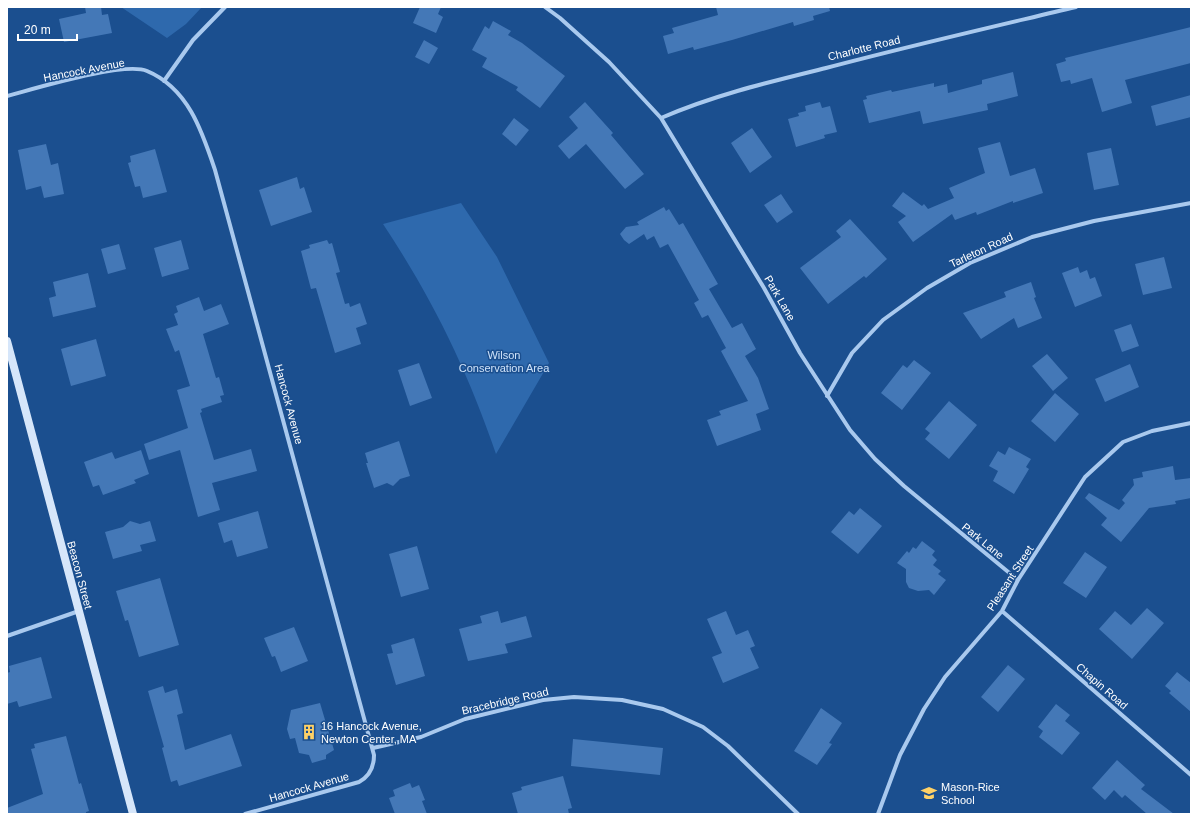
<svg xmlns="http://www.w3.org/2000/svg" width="1198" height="821" font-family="Arial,sans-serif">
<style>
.green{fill:#2e69ad}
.building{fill:#4478b7}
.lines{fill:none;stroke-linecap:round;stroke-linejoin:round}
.minor{stroke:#a9c9ee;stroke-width:4}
.secondary{stroke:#d6e6fa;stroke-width:8}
.labels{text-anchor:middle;stroke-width:3;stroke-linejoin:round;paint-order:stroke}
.street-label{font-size:11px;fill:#fff;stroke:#1b4f8f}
.park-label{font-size:11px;fill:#cfe3fa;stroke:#1b4f8f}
.poi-label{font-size:11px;fill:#fff;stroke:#1b4f8f;text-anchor:start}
</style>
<rect width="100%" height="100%" fill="#1b4f8f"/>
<path class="green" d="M 121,7 L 202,7 L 186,24 L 167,38 Z
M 461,203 L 497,257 L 549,363 L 496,454 C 467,369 432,298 383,224 Z"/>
<path class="building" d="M 85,7 L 101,7 L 102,15 L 108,14 L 112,33 L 64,42 L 59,19 L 86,13 Z
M 420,7 L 441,7 L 438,14 L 443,17 L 436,33 L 413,23 Z
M 716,7 L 829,7 L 830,11 L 813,16 L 814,20 L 794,26 L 793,22 L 732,40 L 694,50 L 693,47 L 668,54 L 663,36 L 674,33 L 672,28 L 718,15 Z
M 493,21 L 511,31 L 508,35 L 522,43 L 565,76 L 540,108 L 516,90 L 518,87 L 482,67 L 487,58 L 472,50 L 485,26 L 489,29 Z
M 1191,27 L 1191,63 L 1125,80 L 1132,103 L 1102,112 L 1092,78 L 1071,84 L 1070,80 L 1061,82 L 1056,64 L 1066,61 L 1065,58 Z
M 424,40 L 438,48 L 429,64 L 415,57 Z
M 1013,72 L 1018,96 L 987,104 L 988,110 L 923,124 L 920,111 L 869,123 L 863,100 L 867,99 L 866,96 L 891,90 L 892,92 L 934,83 L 934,87 L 947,84 L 948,93 L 982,84 L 982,80 Z
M 1191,95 L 1191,117 L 1156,126 L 1151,106 Z
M 585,102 L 613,133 L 611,135 L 644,174 L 625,189 L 586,144 L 569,159 L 558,146 L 578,128 L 569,117 Z
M 820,102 L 822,108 L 830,106 L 837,132 L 824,135 L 825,138 L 796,147 L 788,119 L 799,116 L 798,113 L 806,111 L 805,106 Z
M 514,118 L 529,130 L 516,146 L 502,134 Z
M 752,128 L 772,157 L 750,173 L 731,143 Z
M 1000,142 L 1010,176 L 1035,168 L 1043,193 L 1013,203 L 1013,201 L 977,215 L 976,212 L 955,220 L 952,214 L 913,242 L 898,222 L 906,216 L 892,206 L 903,192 L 922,206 L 924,204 L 928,209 L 954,198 L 949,188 L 985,173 L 978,148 Z
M 46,144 L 51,165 L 58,163 L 64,194 L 44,198 L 41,186 L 26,190 L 18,150 Z
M 1111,148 L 1119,185 L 1094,190 L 1087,153 Z
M 155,149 L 167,192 L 143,198 L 140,186 L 135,187 L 128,163 L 131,162 L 130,156 Z
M 297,177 L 300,189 L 304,187 L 312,212 L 271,226 L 259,190 Z
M 781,194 L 793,212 L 777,223 L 764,205 Z
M 664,207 L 666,211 L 669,209 L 679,225 L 683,223 L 718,284 L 709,289 L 732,328 L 742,323 L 756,349 L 745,356 L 758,378 L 769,409 L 756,414 L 761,430 L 717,446 L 707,420 L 721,415 L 719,411 L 748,401 L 721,351 L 726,348 L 708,315 L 702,318 L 694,303 L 699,300 L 668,244 L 660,248 L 654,236 L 647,240 L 644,234 L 629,244 L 624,240 L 620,234 L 626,227 L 639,225 L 637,222 Z
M 850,219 L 887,259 L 866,278 L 864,276 L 828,304 L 800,268 L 841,237 L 836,231 Z
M 181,240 L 189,269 L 162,277 L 154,248 Z
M 327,240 L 329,244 L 332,243 L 337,261 L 340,272 L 336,273 L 345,304 L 349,303 L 350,307 L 360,303 L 367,324 L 356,328 L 361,344 L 335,353 L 316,288 L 311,289 L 301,251 L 310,248 L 309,245 Z
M 119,244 L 126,269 L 108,274 L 101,249 Z
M 1164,257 L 1172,288 L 1143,295 L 1135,264 Z
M 1078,267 L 1080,273 L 1087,270 L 1090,279 L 1095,277 L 1102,296 L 1075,307 L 1062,273 Z
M 88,273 L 96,307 L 53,317 L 49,298 L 56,296 L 53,282 Z
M 1031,282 L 1036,297 L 1034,298 L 1042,318 L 1018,328 L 1014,318 L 981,339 L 963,313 L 1006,297 L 1004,292 Z
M 199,297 L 204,311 L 221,304 L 229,324 L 203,334 L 216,378 L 219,377 L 224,395 L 220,396 L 222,402 L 201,409 L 202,412 L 200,413 L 214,460 L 251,449 L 257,471 L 212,483 L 220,510 L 198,517 L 180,450 L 149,460 L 144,444 L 188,428 L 177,390 L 190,386 L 179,350 L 175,352 L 166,329 L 178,325 L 174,314 L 178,312 L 176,306 Z
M 1131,324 L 1139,346 L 1122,352 L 1114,330 Z
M 96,339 L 106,376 L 71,386 L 61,349 Z
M 1047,354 L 1068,378 L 1053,391 L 1032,366 Z
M 914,360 L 931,373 L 902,410 L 881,393 L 903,365 L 907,368 Z
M 419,363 L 432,398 L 410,406 L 398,370 Z
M 1130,364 L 1139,387 L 1105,402 L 1095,379 Z
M 1055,393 L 1079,414 L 1055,442 L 1031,421 Z
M 949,401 L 977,425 L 949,459 L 925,439 L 930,433 L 925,429 Z
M 399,441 L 410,476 L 400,479 L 393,486 L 387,483 L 374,488 L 366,463 L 368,463 L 365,453 Z
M 1009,447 L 1031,459 L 1026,467 L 1029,469 L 1014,494 L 993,481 L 998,471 L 989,466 L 998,451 L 1005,455 Z
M 141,450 L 149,474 L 134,480 L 136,483 L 103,495 L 99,485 L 93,487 L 84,462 L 112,452 L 115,459 Z
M 1173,466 L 1175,480 L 1191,478 L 1191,498 L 1175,501 L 1176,504 L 1149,508 L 1121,542 L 1101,525 L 1107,518 L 1085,498 L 1089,493 L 1119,510 L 1125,503 L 1122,500 L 1134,485 L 1133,479 L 1143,477 L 1142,472 Z
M 860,508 L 882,526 L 858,554 L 831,532 L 849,511 L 854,515 Z
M 258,511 L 268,548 L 237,557 L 232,540 L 224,543 L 218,523 Z
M 130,521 L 140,524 L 150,521 L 156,541 L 140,545 L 142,551 L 113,559 L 105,532 L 123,527 Z
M 922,541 L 935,551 L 932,555 L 937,560 L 933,565 L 941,571 L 938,574 L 946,580 L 934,595 L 929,590 L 918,591 L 909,588 L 906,582 L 906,569 L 897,563 L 907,551 L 909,553 L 913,547 L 916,549 Z
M 417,546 L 429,589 L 401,597 L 389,554 Z
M 1085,552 L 1107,567 L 1086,598 L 1063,583 Z
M 160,578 L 179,645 L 139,657 L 128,620 L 125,621 L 116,591 Z
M 1147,608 L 1164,623 L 1132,659 L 1099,629 L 1115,611 L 1131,625 Z
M 498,611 L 501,623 L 526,616 L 532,637 L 505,644 L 508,653 L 468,661 L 459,629 L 482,623 L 480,616 Z
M 726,611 L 736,635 L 748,630 L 755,646 L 750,648 L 759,668 L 723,683 L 712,657 L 722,653 L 707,619 Z
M 294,627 L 308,661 L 281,672 L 275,656 L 272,657 L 264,638 Z
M 414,638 L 425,676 L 396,685 L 387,654 L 393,653 L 391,645 Z
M 41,657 L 52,698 L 19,707 L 17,701 L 7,704 L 7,673 L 10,672 L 9,666 Z
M 1008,665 L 1025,679 L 998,712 L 981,697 Z
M 1177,672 L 1191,683 L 1191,712 L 1169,693 L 1171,691 L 1165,686 Z
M 163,686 L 165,693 L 177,689 L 183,713 L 177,715 L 185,750 L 231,734 L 242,766 L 179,786 L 177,780 L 171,782 L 162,748 L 164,747 L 148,691 Z
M 320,703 L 334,750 L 326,755 L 326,759 L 312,763 L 309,755 L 299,753 L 295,738 L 290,739 L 287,729 L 291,710 Z
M 1056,704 L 1070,715 L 1065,721 L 1080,733 L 1062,755 L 1039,737 L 1043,731 L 1038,727 Z
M 821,708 L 842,723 L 829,743 L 832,744 L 817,765 L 794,751 Z
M 66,736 L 79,784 L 81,783 L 89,811 L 86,812 L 86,814 L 7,814 L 7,808 L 43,794 L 31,749 L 35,748 L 34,744 Z
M 573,739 L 663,748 L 660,775 L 571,766 Z
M 1117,760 L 1145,785 L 1141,789 L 1174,814 L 1147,814 L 1125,795 L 1122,798 L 1114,790 L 1105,800 L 1092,788 Z
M 563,776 L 572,808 L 568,809 L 569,814 L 518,814 L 512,793 L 522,790 L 521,787 Z
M 410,783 L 412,788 L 419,785 L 425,800 L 422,801 L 427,814 L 395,814 L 389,798 L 395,796 L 393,790 Z"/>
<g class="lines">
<path class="minor" d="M 545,7 L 560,18 L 609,62 L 661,118 L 764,288 L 800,353 L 850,430 L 875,459 L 904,486 L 1018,580
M 164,81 L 193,40 L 225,7
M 7,96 C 34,89 124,61 147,71 C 188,88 202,131 215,170 L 374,755 C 374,767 370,776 359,782 L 245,814
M 661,118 C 714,95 769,82 826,68 C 909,46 992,27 1076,7
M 827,396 L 852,353 L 883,320 L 927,288 L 970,263 L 1032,237 L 1094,221 L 1191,203
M 1002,611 L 1191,775
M 7,636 L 79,611
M 373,748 L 421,737 L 465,719 L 543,700 L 574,697 L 622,700 L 663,709 L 703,727 L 728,746 L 798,814
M 878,814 L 900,755 L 924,709 L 945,677 L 1002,611 L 1018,580 L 1085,477 L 1123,442 L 1152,431 L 1191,423"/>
<path class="secondary" d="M 7,341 L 133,814"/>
</g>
<defs>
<symbol id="building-bare" viewBox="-9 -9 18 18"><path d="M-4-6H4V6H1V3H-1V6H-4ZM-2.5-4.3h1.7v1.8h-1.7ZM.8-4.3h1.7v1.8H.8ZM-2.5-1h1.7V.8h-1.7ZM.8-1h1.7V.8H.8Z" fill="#ffd166" stroke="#1b4f8f" stroke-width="2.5" paint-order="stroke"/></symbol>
<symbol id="school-bare" viewBox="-9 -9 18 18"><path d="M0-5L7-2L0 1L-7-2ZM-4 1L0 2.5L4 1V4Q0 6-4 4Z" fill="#ffd166" stroke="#1b4f8f" stroke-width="2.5" paint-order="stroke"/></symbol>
</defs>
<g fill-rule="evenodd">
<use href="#building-bare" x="298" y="721" width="22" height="22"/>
<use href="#school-bare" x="918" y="782" width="22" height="22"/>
</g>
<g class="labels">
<g class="street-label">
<text transform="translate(864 48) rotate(-14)" y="4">Charlotte Road</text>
<text transform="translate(84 70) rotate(-11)" y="4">Hancock Avenue</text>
<text transform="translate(981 250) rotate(-25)" y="4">Tarleton Road</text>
<text transform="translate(780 298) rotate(60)" y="4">Park Lane</text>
<text transform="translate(289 404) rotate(75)" y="4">Hancock Avenue</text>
<text transform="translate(983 541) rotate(39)" y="4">Park Lane</text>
<text transform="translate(80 575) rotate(75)" y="4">Beacon Street</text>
<text transform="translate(1010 578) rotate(-57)" y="4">Pleasant Street</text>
<text transform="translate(1102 686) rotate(41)" y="4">Chapin Road</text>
<text transform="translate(505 701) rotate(-13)" y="4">Bracebridge Road</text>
<text transform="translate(309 787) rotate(-16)" y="4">Hancock Avenue</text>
</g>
<g class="park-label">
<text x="504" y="359">Wilson<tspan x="504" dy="13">Conservation Area</tspan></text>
</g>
<g class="poi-label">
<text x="321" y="730">16 Hancock Avenue,<tspan x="321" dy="13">Newton Center, MA</tspan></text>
<text x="941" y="791">Mason-Rice<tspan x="941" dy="13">School</tspan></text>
</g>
</g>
<rect width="1198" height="821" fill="none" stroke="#ffffff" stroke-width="16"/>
<path d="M18 34v6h59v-6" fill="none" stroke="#ffffff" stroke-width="2"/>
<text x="24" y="34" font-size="12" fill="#ffffff" stroke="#1b4f8f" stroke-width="3" paint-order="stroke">20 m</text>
</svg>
